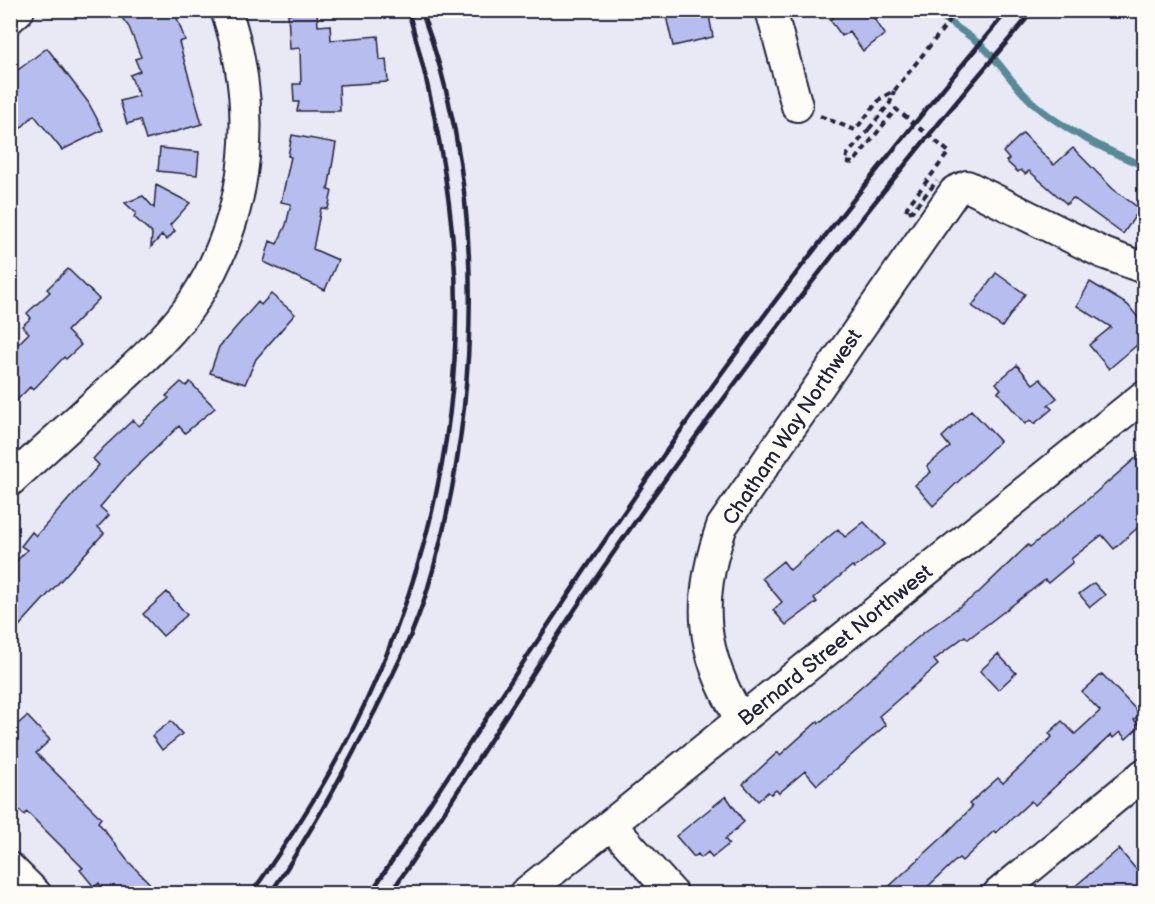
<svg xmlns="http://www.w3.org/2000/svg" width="1155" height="904" font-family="'Balsamiq Sans',sans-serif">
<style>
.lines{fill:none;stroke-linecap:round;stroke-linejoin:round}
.stream{stroke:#588997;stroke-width:7}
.building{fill:#b7beef;stroke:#22223b;stroke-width:1.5}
.minor-casing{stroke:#22223b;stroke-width:34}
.path{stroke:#22223b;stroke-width:4;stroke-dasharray:6 4.5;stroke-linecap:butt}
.minor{stroke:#fdfcf7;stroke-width:30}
.rail{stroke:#22223b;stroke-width:4.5}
.path-bridge{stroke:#22223b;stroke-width:4;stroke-dasharray:6 4.5;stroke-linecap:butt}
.labels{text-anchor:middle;stroke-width:4.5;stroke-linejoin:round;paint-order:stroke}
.street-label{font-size:21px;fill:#22223b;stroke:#fdfcf7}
</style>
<rect width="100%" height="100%" fill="#e8e9f5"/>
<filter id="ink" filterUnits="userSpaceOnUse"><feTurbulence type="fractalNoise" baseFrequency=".0167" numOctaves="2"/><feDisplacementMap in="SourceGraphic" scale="12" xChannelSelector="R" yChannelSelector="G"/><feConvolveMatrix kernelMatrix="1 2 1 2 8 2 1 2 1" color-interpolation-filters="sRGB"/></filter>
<g filter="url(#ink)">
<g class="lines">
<path class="stream" d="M 934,10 C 949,23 967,33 982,46 C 998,60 1008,77 1022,92 C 1051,124 1105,150 1144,166"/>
</g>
<path class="building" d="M 116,10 L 174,10 L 185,40 L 179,42 L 202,124 L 146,140 L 140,120 L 127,124 L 120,101 L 139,96 L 130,75 L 140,71 L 135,59 L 141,57 L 129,27 Z
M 688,10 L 708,10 L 713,37 L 673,46 L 666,16 Z
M 843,10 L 868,10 L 885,34 L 863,51 L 849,31 L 842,36 L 830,20 Z
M 317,12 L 318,26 L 330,25 L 331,40 L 378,36 L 380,60 L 386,59 L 388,82 L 339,85 L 340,111 L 297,111 L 299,102 L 294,102 L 293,84 L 301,84 L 300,48 L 290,49 L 288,14 Z
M 47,48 L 88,102 L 103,130 L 62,150 L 34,115 L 20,129 L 10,120 L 10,76 Z
M 1023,133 L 1054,165 L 1073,148 L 1113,189 L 1140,209 L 1123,234 L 1073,198 L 1067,204 L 1029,171 L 1025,174 L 1021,170 L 1018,172 L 1006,161 L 1009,159 L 1003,152 Z
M 292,135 L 336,143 L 328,190 L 332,191 L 328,209 L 321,208 L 313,249 L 338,260 L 325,290 L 264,262 L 270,241 L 277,244 L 286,225 L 291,204 L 281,202 L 291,157 L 288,156 Z
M 160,148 L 199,152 L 197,175 L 158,171 Z
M 156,185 L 190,203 L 170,225 L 175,231 L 167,240 L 162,235 L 151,247 L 152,233 L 134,217 L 136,213 L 125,203 L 143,196 L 154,208 Z
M 68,269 L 99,299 L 67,331 L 81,345 L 66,359 L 64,357 L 33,390 L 30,387 L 10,407 L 10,352 L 29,333 L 22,326 L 31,318 L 27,313 L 50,292 L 47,289 Z
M 996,273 L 1025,294 L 1002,327 L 972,306 Z
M 1090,282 L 1128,305 L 1144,325 L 1144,339 L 1109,369 L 1089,345 L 1111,327 L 1077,306 Z
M 271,294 L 295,314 L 256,359 L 245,384 L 210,373 L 219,347 L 258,302 L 261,305 Z
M 1017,365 L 1033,384 L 1040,379 L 1057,398 L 1048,405 L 1052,409 L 1034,424 L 1030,420 L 1025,424 L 998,392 L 1001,389 L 996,383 Z
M 181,382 L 186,386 L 190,382 L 215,408 L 185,433 L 179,426 L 124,479 L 100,507 L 109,515 L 98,527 L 104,533 L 10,636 L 10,568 L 27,550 L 21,546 L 32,532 L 36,536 L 99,465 L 93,459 L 104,447 L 133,420 L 139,426 L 169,398 L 166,396 Z
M 971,410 L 1000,441 L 933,506 L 915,485 L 931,472 L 927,466 L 950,447 L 942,437 Z
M 1144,451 L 1144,522 L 1114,549 L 1102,535 L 1071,559 L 1073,562 L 1048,583 L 1045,580 L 968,639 L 965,636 L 934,660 L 938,665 L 879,716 L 886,725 L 817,785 L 805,771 L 779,793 L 776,790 L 771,794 L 768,792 L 758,801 L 743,784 L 778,752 L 780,755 L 818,721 L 819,723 L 923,633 L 977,594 L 1028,545 L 1030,547 L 1080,506 Z
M 864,522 L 885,544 L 854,568 L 852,566 L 814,598 L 817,602 L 786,625 L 773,610 L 782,602 L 762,578 L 783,561 L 790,570 L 838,529 L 845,537 Z
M 1094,583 L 1105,595 L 1090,607 L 1079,594 Z
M 167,592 L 187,615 L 163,636 L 143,614 Z
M 998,654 L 1016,673 L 998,690 L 980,671 Z
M 1102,674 L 1140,714 L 1134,720 L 1140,726 L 1126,739 L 1120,732 L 1113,738 L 1111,735 L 1035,805 L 1031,801 L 996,833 L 994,831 L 962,861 L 959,858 L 953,863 L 920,894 L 881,894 L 946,834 L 972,807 L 969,804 L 998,778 L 1003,783 L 1052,737 L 1049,733 L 1062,721 L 1075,734 L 1100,711 L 1082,692 Z
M 27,716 L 50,740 L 36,753 L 101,818 L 98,822 L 127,860 L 160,894 L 107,894 L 99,883 L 94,887 L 80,870 L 83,868 L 27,812 L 24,815 L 10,801 L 10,731 Z
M 171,721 L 182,734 L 162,750 L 152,736 Z
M 726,796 L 744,822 L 725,839 L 729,844 L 712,858 L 708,852 L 701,858 L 698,854 L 694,857 L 676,836 Z
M 1119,849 L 1144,879 L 1144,894 L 1066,894 Z"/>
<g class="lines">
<defs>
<path id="minor" d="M 771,10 L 797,106
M 10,18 L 19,10
M 10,481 C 44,450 78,419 111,389 C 141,361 173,333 195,299 C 251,212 259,107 226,10
M 741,720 C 700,653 696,600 722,526 L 955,191 L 967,186 L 1103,253 L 1144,268
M 611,825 L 673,894
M 10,868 L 36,894
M 524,894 L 1144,396
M 998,894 L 1144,774"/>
</defs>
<use href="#minor" class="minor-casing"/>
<path class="path" d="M 820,116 L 855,130 L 881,98 L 894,91 L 958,10
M 869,129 L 890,103 L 894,91"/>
<use href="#minor" class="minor"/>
<path class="rail" d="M 251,894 C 282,850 312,806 337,759 C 411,623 456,466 456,310 C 456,208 436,108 408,10
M 270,894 C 310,835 343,774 375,711 C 394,672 414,633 427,591 C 481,411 489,188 421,10
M 370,894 C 484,723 594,551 713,385 C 806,256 906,132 1008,10
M 390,894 C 460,791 524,684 594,581 C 730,382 877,193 1034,10"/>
<path class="path-bridge" d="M 869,129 L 847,155 L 846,162 L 853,163 L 896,109 L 949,152 L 907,207 L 906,212 L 912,211 L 937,181"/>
</g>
</g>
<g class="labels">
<g class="street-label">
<text transform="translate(792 427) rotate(-56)" y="7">Chatham Way Northwest</text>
<text transform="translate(835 645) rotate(-39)" y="7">Bernard Street Northwest</text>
</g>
</g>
<rect width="1155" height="904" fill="none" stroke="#fdfcf7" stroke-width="36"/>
<rect x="18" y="18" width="1119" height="868" fill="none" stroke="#22223b" stroke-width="2" filter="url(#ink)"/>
</svg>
